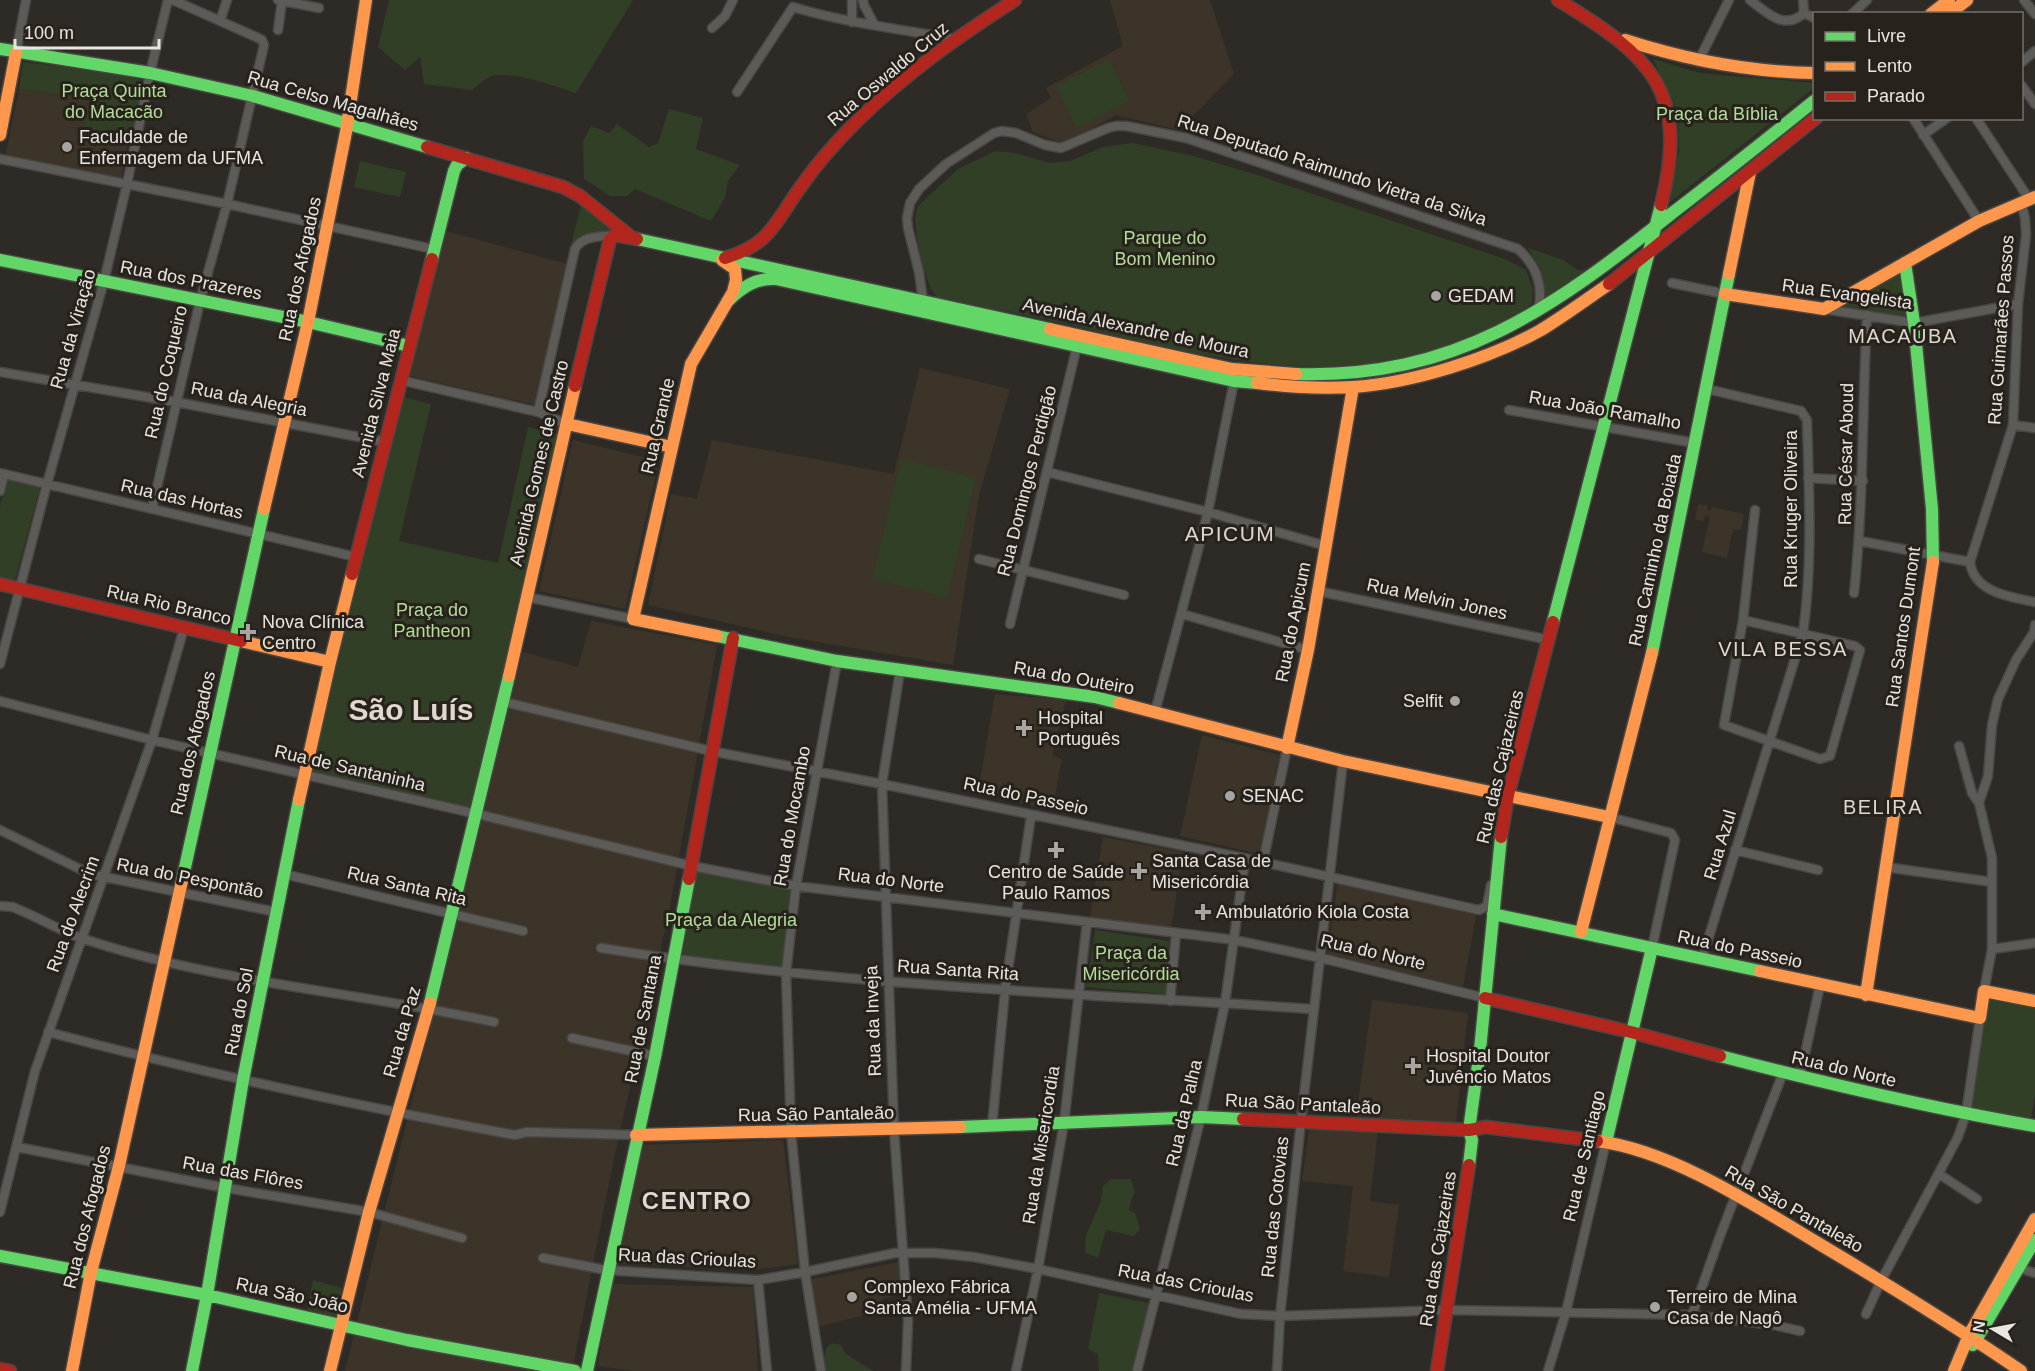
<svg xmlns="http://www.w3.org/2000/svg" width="2035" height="1371" font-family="Arial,sans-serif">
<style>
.built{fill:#3c3428}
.green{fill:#303f25}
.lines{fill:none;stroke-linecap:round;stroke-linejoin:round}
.street-casing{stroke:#484643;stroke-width:11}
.fast-casing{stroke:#484643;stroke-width:15}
.slow-casing{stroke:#484643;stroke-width:15}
.jam-casing{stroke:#484643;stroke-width:15}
.street{stroke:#5d5b58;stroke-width:8}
.fast{stroke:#63d668;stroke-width:12}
.slow{stroke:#ff974d;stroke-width:12}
.jam{stroke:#b3261e;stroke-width:12}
.poi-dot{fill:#a8a5a0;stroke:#27221b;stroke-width:2}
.labels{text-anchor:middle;stroke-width:6;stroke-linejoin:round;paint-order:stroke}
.street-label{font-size:18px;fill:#e9e6e1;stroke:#27221b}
.park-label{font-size:18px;fill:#b2de99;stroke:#27221b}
.poi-label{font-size:18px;fill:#e9e6e1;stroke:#27221b;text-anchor:start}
.neighbourhood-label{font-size:20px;letter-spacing:1.5px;fill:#dfd8cf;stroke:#27221b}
.quarter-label{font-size:21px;letter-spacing:1.5px;fill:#dfd8cf;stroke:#27221b}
.district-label{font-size:24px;font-weight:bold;letter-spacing:1.5px;fill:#dfd8cf;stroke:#27221b}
.town-label{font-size:30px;font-weight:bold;fill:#dfd8cf;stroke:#27221b}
</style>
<rect width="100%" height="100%" fill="#2e2b27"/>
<path class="built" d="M 1110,0 L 1210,0 L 1234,74 L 1179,130 L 1116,115 L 1065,144 L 1033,132 L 1026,114 L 1051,98 L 1046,88 L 1123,46 Z
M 19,89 L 89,98 L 84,128 L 129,137 L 121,179 L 5,157 Z
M 446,231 L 567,264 L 536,405 L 410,376 Z
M 920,368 L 1010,389 L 979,495 L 953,665 L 789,637 L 648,605 L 671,494 L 697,499 L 712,440 L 894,474 Z
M 573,440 L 659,461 L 625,609 L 539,591 Z
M 1698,504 L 1708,506 L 1707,511 L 1710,511 L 1712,507 L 1744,514 L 1741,530 L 1733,529 L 1727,558 L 1702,552 L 1710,516 L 1705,515 L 1704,521 L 1695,519 Z
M 591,621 L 717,645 L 669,912 L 614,1158 L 572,1371 L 345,1371 L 523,652 L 578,667 Z
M 995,694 L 1066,700 L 1052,756 L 1062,759 L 1052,810 L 978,792 Z
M 1202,735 L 1279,755 L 1260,854 L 1180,836 Z
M 1103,837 L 1183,852 L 1171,929 L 1090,917 Z
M 1338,883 L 1476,915 L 1463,987 L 1327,955 Z
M 1372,1000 L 1468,1013 L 1456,1123 L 1356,1118 Z
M 1310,1124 L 1378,1129 L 1370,1201 L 1399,1205 L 1389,1277 L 1343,1271 L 1353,1186 L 1302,1181 Z
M 783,1140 L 798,1264 L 753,1270 L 618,1264 L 640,1145 Z
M 899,1262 L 903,1294 L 882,1299 L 884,1310 L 817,1327 L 809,1280 Z
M 611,1284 L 753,1287 L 758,1371 L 635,1371 L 598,1366 Z"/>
<path class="green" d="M 389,0 L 633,0 L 576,93 C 555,86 514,71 492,76 C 485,78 478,86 472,90 L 424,84 L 420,57 L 405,70 L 378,47 Z
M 1109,59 L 1129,101 L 1077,128 L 1056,86 Z
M 1653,59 L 1700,73 L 1814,83 L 1814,88 L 1669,203 L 1679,150 L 1678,114 Z
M 23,62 L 116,73 L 141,80 L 143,86 L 132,137 L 84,128 L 89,98 L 19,89 Z
M 669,109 L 703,118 L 696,149 L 740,165 L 728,181 L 725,198 L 711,221 L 635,189 L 627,196 L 610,196 L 584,179 L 583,141 L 591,126 L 609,133 L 617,124 L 649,147 L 658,143 Z
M 1133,143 L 1193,156 L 1251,173 L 1505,259 L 1526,270 L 1533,289 L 1532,303 C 1510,323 1484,334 1457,344 C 1328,390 1198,356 1071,325 C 1026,315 981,306 937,297 L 931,289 L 924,270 L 918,244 L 915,218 L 918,206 L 958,169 L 995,151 L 1015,153 L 1050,163 L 1070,161 L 1103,147 Z
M 360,161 L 406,172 L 400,197 L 354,187 Z
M 581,205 L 611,230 L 609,232 L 580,236 L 571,245 Z
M 1528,248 L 1563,260 L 1578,270 L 1593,271 L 1546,304 C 1547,282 1539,265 1528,248 Z
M 1902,271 L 1909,319 L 1843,307 Z
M 399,396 L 431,404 L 399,541 L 498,563 L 528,427 L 562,435 L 473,809 L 311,773 L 334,670 Z
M 901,459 L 976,478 L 947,597 L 872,579 Z
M 7,479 L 40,487 L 15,580 L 0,577 L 0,506 Z
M 696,870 L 792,890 L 782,968 L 679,956 Z
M 1095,930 L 1169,941 L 1167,994 L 1086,987 Z
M 1987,996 L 2035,1006 L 2035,1094 L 2031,1120 L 1971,1112 Z
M 1111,1179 L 1131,1179 L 1135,1193 L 1132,1198 L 1129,1210 L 1135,1213 L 1140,1229 L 1134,1236 L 1106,1230 L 1098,1258 L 1085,1253 L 1086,1235 L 1101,1201 L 1103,1186 Z
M 313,1280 L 342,1288 L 336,1317 L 307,1310 Z
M 1099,1293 L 1149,1303 L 1132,1371 L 1099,1371 L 1098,1354 L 1088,1349 Z
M 832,1343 L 841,1345 L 846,1354 L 873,1371 L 822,1371 L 826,1348 Z"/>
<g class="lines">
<defs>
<path id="street" d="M 278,0 L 319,8
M 852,0 L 852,22
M 863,0 L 864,5 L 874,24
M 1750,0 C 1767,13 1785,31 1804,13 L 1814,18
M 1803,0 L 1804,13
M 2024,0 L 2035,14
M 793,7 C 846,23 900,29 955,39
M 1852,14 L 1867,0
M 220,21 L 227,0
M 712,28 L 725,16 L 733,0
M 278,30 L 282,1
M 16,53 L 26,0
M 1698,62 L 1729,0
M 2022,62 L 2035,51
M 2022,86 L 2035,104
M 737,92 L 793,7
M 1913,118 L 1979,221
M 1976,118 L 2029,199
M 1923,135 L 1947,118
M 0,159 L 227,204 L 433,249
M 1672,283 L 1725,294
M 923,301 L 919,272 L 908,228 L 907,218 L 910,203 L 919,189 L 946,164 L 994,133 L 1002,131 L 1016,133 L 1045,145 L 1061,148 L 1108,128 L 1116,126 L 1126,126 L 1186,138 L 1518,249 C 1536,265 1544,286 1538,310
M 1824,309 L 1914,323 L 2018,304
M 0,372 L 176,402 L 385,442
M 400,380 L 538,412 L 567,424
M 1509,410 L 1695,443
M 538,412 L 575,249 C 583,235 601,237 616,235
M 2013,425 L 2035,428
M 1047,472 L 1208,512 L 1326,546
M 0,473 L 356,557
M 1808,478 L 1863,481
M 0,491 L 4,474
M 152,509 L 200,301 L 227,204 L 264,45 L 262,40 L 256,37 L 173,0
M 1860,541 L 1970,562
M 979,559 L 1124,595
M 1970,562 L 2013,425 L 2018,304 L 2026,235 L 2025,218 L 2021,202
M 1970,562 C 1974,593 2011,597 2035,602
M 1318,591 L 1549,640
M 1854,593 C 1864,501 1862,408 1867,315
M 527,597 L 633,619
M 1182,614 L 1308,650
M 1743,620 L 1855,646 L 1860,650 L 1830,756 L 1820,759 L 1724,725 L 1743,620 L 1755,510
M 1010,624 L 1077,346
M 0,664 L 47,484 L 104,281 L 127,184 L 150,73 L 168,0
M 900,671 L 882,784 L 894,1130 L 908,1321 L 906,1371
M 0,701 L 152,740 L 477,814 L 692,866 L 796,886 L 1235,940 L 1321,958 L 1485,998
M 504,702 L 711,751 L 882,784 L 1263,862 L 1479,910 L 1487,906 L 1491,885
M 1155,712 L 1208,512 L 1234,381
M 1959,746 L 1972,793 L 1979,803 L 1992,858 L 1992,949 L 1984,991
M 1979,803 L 1988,776 L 1992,725 L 1998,699 L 2016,660 L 2034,632 L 2035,625
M 1609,817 L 1671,833 L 1675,840 L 1652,948
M 0,830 L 90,874 L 276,912
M 1735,850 L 1818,870
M 1263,862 L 1287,748
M 1885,867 L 1992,882
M 284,874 L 523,931
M 0,906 L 13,907 L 22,911 C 43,920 63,932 84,939 C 217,983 358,992 494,1022
M 601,948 C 837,986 1076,993 1314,1009
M 1992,949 L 2035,943
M 1702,959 L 1803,633 C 1813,562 1809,491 1807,420 L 1801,411 L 1707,389
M 1170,1001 L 1176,933
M 48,1032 C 202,1073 358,1106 515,1135 L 527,1132 L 636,1135
M 572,1038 L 655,1056
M 1800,1077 L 1820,985
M 992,1127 L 1005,990 L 1031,816
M 17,1147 L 226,1188 L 369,1212 L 462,1238
M 1939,1174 L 1977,1199
M 0,1212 L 35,1071 L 152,740 L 184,628
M 543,1258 L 606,1270 L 758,1280 L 805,1272 L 895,1253 L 935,1253 L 974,1257 L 1038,1269 L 1241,1314 L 1280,1316 L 1447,1310 L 1692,1315 L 1774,1325 L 1800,1331
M 2015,1267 L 2035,1273
M 758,1280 L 767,1371
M 1866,1314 L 1881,1281 L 1958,1137 L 1966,1114 L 1980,1018
M 1692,1315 L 1720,1236 L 1783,1073
M 821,1371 L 805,1272 L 791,1132 L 786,973 L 796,886 L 837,661
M 1016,1371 L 1038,1269 L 1064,1123 L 1087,922
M 1137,1371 L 1201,1117 L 1225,1003 L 1245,859
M 1277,1371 L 1280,1316 L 1301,1121 L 1343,761
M 1548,1371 L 1566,1312 L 1606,1142"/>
<path id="fast" d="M 0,49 L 150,73 L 253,96 L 427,147
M 637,239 L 1050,329
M 432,259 L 454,171 L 457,165 L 466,158
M 0,260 L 308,322 L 409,346
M 1905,263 L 1914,323 L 1932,509 L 1933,562
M 728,301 C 742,287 756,278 776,279 L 1234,381 L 1257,383
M 1296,374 C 1455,379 1552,309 1671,214 C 1719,177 1767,139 1814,101
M 1553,622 L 1661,205
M 717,636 L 837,661 L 1095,697 L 1119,703
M 1652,653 L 1729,274
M 182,881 L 264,509
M 1493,914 L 1760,971
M 430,1003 L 509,676
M 1720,1056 C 1824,1083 1929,1108 2035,1126
M 960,1127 L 1201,1117 L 1243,1119
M 1606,1142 L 1652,948
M 1469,1165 L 1472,1140 L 1469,1130 L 1480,1050 L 1501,837
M 0,1256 L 207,1295 L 407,1340 L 575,1371
M 1973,1345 L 2035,1240
M 192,1371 L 207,1295 L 243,1080 L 299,800
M 587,1371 L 655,1057 L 689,879"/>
<path id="slow" d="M 1931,14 L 1949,0
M 1949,14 L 1967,0
M 1625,40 C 1687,60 1749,72 1814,73
M 0,135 L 16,53
M 1729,274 L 1750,172
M 1725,294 L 1824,309 L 1979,221 L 2035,197
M 1050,329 L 1232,369 L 1296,374
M 1257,383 C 1289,387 1321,389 1353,387 C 1412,383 1489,359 1541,330 C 1564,316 1587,299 1609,284
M 567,424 L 672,447
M 264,509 L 308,322 L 346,132 L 366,0
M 717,636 L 633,619 L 691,364 L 733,292 L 736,280 L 735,269 L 722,260
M 241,641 L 330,662
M 509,676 L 575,386
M 1119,703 L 1343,761 L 1609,817
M 1287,748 L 1308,650 L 1353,387
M 299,800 L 330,662 L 352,574
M 1581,932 L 1652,653
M 1760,971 L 1980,1018 L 1984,991 L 2035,1001
M 1866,995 L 1933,562
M 636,1135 L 960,1127
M 1597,1141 C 1670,1150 1753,1204 1816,1242 C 1885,1283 1954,1325 2021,1371
M 72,1371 L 91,1272 L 119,1166 L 182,881
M 330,1371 L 369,1212 L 430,1003
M 1954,1371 L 1969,1335 L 2035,1219"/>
<path id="jam" d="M 1558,0 C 1651,56 1690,91 1661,205
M 427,147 L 563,187 L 580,196 L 630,236
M 725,258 C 772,244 776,220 802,185 C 818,162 836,142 856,122 C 905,74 957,37 1015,0
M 1609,284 L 1816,118
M 575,386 L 610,239 L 615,235 L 637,239
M 352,574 L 432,259
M 0,584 L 241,641
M 1501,837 L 1508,795 L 1553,622
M 689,879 L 733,638
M 1485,998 L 1631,1032 L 1720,1056
M 1243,1119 L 1469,1130 L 1486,1127 L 1597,1141
M 0,1369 L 10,1371
M 1437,1371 L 1469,1165"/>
</defs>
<use href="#street" class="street-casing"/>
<use href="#fast" class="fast-casing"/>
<use href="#slow" class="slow-casing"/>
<use href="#jam" class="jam-casing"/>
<use href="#street" class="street"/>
<use href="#fast" class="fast"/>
<use href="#slow" class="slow"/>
<use href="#jam" class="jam"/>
</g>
<g class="poi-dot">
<circle cx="67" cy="147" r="6"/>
<circle cx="1436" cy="296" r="6"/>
<path d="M245 623h6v6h6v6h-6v6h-6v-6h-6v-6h6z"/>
<circle cx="1455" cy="701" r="6"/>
<path d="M1021 719h6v6h6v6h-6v6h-6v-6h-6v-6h6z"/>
<circle cx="1230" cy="796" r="6"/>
<path d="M1053 841h6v6h6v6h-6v6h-6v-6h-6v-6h6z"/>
<path d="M1136 862h6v6h6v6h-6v6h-6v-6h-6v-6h6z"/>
<path d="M1200 903h6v6h6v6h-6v6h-6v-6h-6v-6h6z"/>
<path d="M1410 1057h6v6h6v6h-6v6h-6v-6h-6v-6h6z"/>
<circle cx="852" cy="1297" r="6"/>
<circle cx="1655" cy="1307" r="6"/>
</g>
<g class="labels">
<g class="street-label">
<text transform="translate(888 74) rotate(-40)" y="6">Rua Oswaldo Cruz</text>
<text transform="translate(333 101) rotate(16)" y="6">Rua Celso Magalhães</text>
<text transform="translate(1332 170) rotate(18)" y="6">Rua Deputado Raimundo Vietra da Silva</text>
<text transform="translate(300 269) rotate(-78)" y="6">Rua dos Afogados</text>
<text transform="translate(191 280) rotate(11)" y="6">Rua dos Prazeres</text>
<text transform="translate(1847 294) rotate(8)" y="6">Rua Evangelista</text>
<text transform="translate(1136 328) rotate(12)" y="6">Avenida Alexandre de Moura</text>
<text transform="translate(73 329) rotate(-74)" y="6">Rua da Viração</text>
<text transform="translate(2001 330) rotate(-86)" y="6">Rua Guimarães Passos</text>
<text transform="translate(166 372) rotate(-77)" y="6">Rua do Coqueiro</text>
<text transform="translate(249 399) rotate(11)" y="6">Rua da Alegria</text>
<text transform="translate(376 403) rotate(-76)" y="6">Avenida Silva Maia</text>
<text transform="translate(1605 410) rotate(10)" y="6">Rua João Ramalho</text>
<text transform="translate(658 426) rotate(-77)" y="6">Rua Grande</text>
<text transform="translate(1846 454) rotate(-89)" y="6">Rua César Aboud</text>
<text transform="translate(539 463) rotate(-77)" y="6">Avenida Gomes de Castro</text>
<text transform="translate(1027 481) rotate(-76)" y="6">Rua Domingos Perdigão</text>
<text transform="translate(182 499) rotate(13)" y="6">Rua das Hortas</text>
<text transform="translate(1791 509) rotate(-90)" y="6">Rua Kruger Oliveira</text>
<text transform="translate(1655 550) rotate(-78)" y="6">Rua Caminho da Boiada</text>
<text transform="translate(1437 599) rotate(12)" y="6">Rua Melvin Jones</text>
<text transform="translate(169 605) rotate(13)" y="6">Rua Rio Branco</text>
<text transform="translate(1293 622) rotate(-79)" y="6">Rua do Apicum</text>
<text transform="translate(1903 627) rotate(-82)" y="6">Rua Santos Dumont</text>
<text transform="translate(1074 678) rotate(10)" y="6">Rua do Outeiro</text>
<text transform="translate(193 743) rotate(-77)" y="6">Rua dos Afogados</text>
<text transform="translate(1500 767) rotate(-77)" y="6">Rua das Cajazeiras</text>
<text transform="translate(350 768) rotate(13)" y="6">Rua de Santaninha</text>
<text transform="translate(1026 796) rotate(12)" y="6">Rua do Passeio</text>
<text transform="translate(792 816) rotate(-80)" y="6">Rua do Mocambo</text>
<text transform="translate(1720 845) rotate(-73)" y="6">Rua Azul</text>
<text transform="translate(190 878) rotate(11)" y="6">Rua do Pespontão</text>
<text transform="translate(891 880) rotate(7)" y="6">Rua do Norte</text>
<text transform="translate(407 886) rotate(13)" y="6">Rua Santa Rita</text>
<text transform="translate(73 914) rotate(-70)" y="6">Rua do Alecrim</text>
<text transform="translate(1740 949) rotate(12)" y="6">Rua do Passeio</text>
<text transform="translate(1373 952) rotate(13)" y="6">Rua do Norte</text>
<text transform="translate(958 970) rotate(4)" y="6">Rua Santa Rita</text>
<text transform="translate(239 1012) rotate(-79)" y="6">Rua do Sol</text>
<text transform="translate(643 1019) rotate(-79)" y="6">Rua de Santana</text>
<text transform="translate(873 1021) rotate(-92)" y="6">Rua da Inveja</text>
<text transform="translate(402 1032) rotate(-74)" y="6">Rua da Paz</text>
<text transform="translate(1844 1069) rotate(13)" y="6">Rua do Norte</text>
<text transform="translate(1303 1104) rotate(3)" y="6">Rua São Pantaleão</text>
<text transform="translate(1184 1113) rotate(-77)" y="6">Rua da Palha</text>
<text transform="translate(816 1114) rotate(-1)" y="6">Rua São Pantaleão</text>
<text transform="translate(1041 1145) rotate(-81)" y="6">Rua da Misericordia</text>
<text transform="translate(1584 1156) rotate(-77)" y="6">Rua de Santiago</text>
<text transform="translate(243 1173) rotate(10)" y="6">Rua das Flôres</text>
<text transform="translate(1275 1207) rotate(-84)" y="6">Rua das Cotovias</text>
<text transform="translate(1794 1209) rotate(30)" y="6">Rua São Pantaleão</text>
<text transform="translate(87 1217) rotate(-76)" y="6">Rua dos Afogados</text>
<text transform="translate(1438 1249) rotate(-81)" y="6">Rua das Cajazeiras</text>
<text transform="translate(687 1258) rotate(3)" y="6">Rua das Crioulas</text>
<text transform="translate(1186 1283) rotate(11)" y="6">Rua das Crioulas</text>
<text transform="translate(292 1295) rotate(12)" y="6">Rua São João</text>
</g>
<g class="park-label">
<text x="114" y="97">Praça Quinta<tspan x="114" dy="21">do Macacão</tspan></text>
<text x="1717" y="120">Praça da Bíblia</text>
<text x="1165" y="244">Parque do<tspan x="1165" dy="21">Bom Menino</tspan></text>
<text x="432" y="616">Praça do<tspan x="432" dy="21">Pantheon</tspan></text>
<text x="731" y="926">Praça da Alegria</text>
<text x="1131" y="959">Praça da<tspan x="1131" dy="21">Misericórdia</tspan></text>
</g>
<g class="poi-label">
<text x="79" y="143">Faculdade de<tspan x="79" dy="21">Enfermagem da UFMA</tspan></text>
<text x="1448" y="302">GEDAM</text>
<text x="262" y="628">Nova Clínica<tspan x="262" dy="21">Centro</tspan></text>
<text x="1443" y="707" text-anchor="end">Selfit</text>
<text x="1038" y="724">Hospital<tspan x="1038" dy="21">Português</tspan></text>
<text x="1242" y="802">SENAC</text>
<text x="1152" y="867">Santa Casa de<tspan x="1152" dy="21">Misericórdia</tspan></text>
<text x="1056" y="878" text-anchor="middle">Centro de Saúde<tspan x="1056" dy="21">Paulo Ramos</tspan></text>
<text x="1216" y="918">Ambulatório Kiola Costa</text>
<text x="1426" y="1062">Hospital Doutor<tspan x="1426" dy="21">Juvêncio Matos</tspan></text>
<text x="864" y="1293">Complexo Fábrica<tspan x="864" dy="21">Santa Amélia - UFMA</tspan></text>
<text x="1667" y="1303">Terreiro de Mina<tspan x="1667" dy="21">Casa de Nagô</tspan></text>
</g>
<g class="neighbourhood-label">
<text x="1903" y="343">MACAÚBA</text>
<text x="1783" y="656">VILA BESSA</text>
<text x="1883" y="814">BELIRA</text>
</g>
<g class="quarter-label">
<text x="1230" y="541">APICUM</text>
</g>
<g class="district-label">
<text x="697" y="1209">CENTRO</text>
</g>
<g class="town-label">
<text x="411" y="720">São Luís</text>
</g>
</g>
<rect x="1813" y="12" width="210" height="108" fill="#27221b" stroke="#75706a" stroke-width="1.5"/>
<rect x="1825" y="32" width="30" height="9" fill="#63d668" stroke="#75706a" stroke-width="1.5"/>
<text x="1867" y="42" font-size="18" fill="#e9e6e1">Livre</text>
<rect x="1825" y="62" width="30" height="9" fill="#ff974d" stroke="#75706a" stroke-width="1.5"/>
<text x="1867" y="72" font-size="18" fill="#e9e6e1">Lento</text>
<rect x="1825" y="92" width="30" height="9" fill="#b3261e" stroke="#75706a" stroke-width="1.5"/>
<text x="1867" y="102" font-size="18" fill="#e9e6e1">Parado</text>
<g transform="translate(1993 1329) rotate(280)" stroke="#27221b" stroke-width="4.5" paint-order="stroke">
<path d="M0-4.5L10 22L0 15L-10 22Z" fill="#e9e6e1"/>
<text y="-9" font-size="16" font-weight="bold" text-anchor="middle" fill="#e9e6e1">N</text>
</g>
<path d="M15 39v9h144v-9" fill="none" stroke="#e9e6e1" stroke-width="3"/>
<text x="24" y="39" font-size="18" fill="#e9e6e1" stroke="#27221b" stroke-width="4.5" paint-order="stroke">100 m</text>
</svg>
